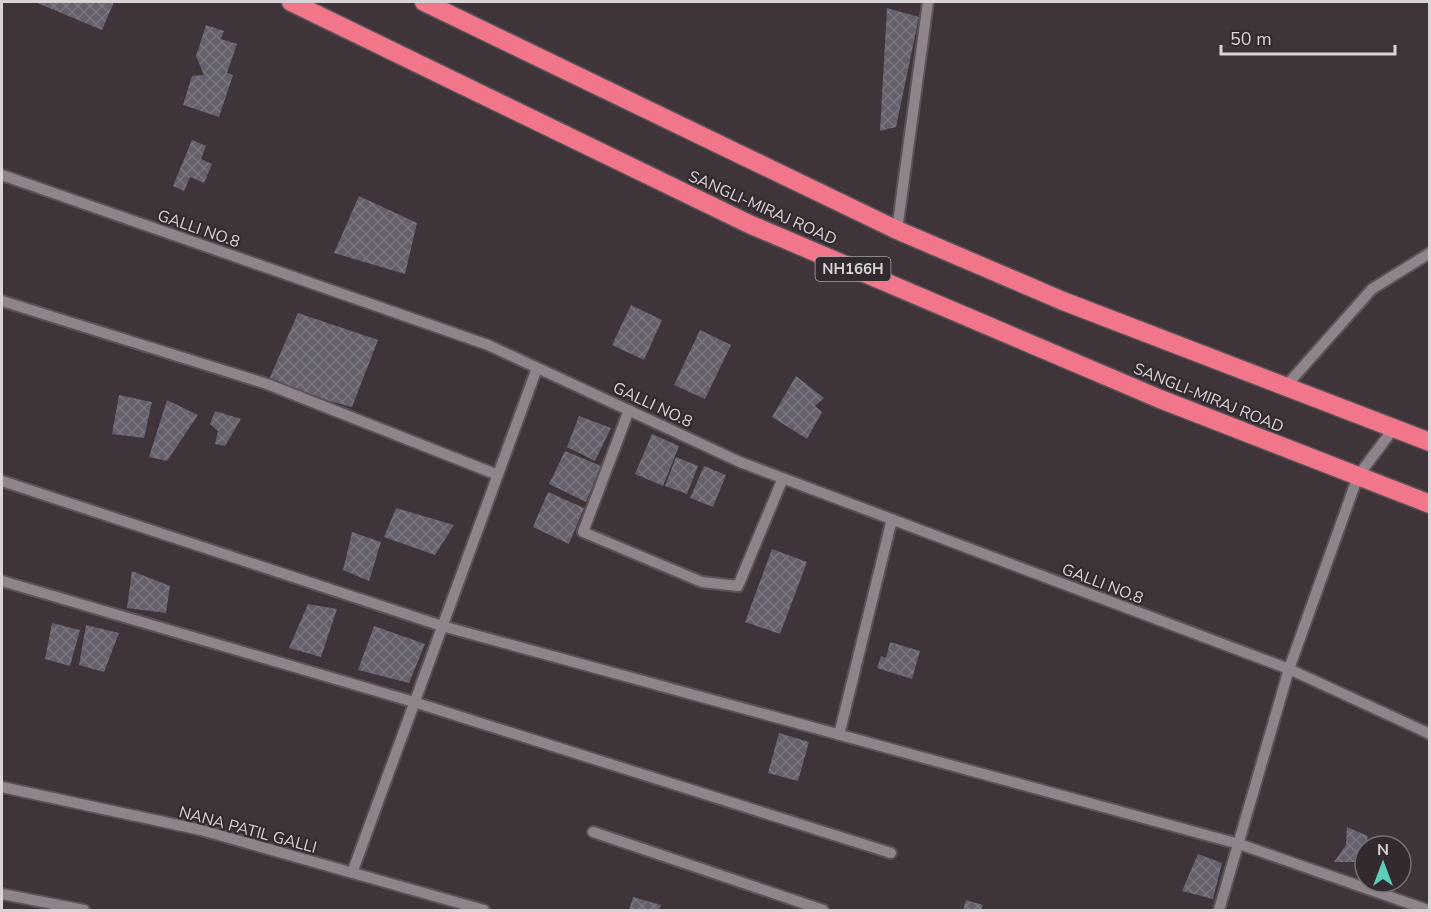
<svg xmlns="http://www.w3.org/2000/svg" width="1431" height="912" font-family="'Nunito Sans',sans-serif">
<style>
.building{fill:url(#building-cross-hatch)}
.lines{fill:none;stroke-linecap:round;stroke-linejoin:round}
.minor-casing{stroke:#5b5258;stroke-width:14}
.highway-casing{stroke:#5b5258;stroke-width:21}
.minor{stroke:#90848c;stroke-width:10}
.highway{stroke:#f27689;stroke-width:18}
.labels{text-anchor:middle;stroke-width:4.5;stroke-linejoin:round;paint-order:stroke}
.shield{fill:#332a30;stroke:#a8a0a5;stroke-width:1.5}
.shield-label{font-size:15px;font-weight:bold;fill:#dad3d7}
.street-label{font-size:16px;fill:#dad3d7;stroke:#332a30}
</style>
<defs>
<pattern id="building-cross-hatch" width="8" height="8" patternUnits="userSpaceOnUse" patternTransform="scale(1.5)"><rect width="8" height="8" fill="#65606b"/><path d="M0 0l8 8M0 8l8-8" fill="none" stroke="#7a767f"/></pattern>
</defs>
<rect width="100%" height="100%" fill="#3e343a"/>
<path class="building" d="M 35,2 L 114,2 L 102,30 Z
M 887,8 L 919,17 L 896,127 L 880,131 Z
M 206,25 L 224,31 L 221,39 L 237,44 L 227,73 L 233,75 L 219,117 L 183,105 L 192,76 L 204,75 L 196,56 Z
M 192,140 L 206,146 L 201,159 L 212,164 L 204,183 L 190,177 L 184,191 L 173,186 Z
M 359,196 L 417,223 L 405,274 L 334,253 Z
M 631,305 L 662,320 L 644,360 L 612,345 Z
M 298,313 L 378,340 L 352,407 L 267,384 Z
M 700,330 L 731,345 L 705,399 L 674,385 Z
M 796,376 L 824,398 L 815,406 L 822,412 L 807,439 L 772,417 Z
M 119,395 L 152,402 L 144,438 L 112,434 Z
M 167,400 L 198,415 L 167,461 L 149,457 Z
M 215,411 L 241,419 L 225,446 L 215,444 L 218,431 L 210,424 Z
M 579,416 L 611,428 L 595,461 L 567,447 Z
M 652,434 L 679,446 L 663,486 L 635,474 Z
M 565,451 L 601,466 L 586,502 L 549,484 Z
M 676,457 L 698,466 L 687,494 L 665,486 Z
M 704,466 L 726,475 L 713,507 L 690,498 Z
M 548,492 L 584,508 L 569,544 L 533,527 Z
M 396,508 L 454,525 L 435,555 L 384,537 Z
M 352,532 L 381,542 L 369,581 L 343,570 Z
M 772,549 L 807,562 L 780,634 L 745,622 Z
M 132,571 L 170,586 L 166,613 L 127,608 Z
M 308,604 L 337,609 L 321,657 L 289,648 Z
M 52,623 L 80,630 L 70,666 L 45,659 Z
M 86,625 L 119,633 L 104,672 L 79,665 Z
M 374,626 L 425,644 L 409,683 L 358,670 Z
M 890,642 L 920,651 L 912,679 L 877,668 L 881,656 L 886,658 Z
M 779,733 L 809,742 L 798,781 L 768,773 Z
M 1347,827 L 1368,836 L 1362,862 L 1334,862 L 1346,845 Z
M 1198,854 L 1222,863 L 1213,899 L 1182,891 Z
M 633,897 L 661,905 L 659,910 L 629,910 Z
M 966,900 L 983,905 L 981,910 L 963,910 Z"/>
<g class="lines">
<defs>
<path id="minor" d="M 2,175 L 488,345 L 740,462 L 1289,669 L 1430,734
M 897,230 L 928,2
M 2,301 L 267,384 L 498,475
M 1286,386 L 1372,289 L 1430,253
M 629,410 L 583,532 L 702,582 L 738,586 L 783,478
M 2,481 L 442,626 L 1239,844 L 1428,910
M 2,581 L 414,702 L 891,853
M 839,735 L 892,519
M 2,787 L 201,830 L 484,910
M 593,832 L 823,910
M 352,873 L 537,368
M 2,894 L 84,910
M 1219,910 L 1289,669 L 1358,476 L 1394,428"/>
<path id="highway" d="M 291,2 L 749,224 L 1160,399 L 1430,504
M 424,2 L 897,230 L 1063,301 L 1430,442"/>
</defs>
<use href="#minor" class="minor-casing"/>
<use href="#highway" class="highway-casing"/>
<use href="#minor" class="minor"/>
<use href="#highway" class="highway"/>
</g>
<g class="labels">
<rect class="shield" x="815.5" y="257" width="75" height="24" rx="4.5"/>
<g class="shield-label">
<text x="853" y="274">NH166H</text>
</g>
<g class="street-label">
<text transform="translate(763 207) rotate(24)" y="6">SANGLI-MIRAJ ROAD</text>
<text transform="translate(199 228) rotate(19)" y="6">GALLI NO.8</text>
<text transform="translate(1209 397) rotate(22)" y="6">SANGLI-MIRAJ ROAD</text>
<text transform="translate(653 404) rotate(25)" y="6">GALLI NO.8</text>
<text transform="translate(1103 583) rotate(21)" y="6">GALLI NO.8</text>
<text transform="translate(248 829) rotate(15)" y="6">NANA PATIL GALLI</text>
</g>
</g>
<rect width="1431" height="912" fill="none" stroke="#dad3d7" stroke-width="6"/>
<g transform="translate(1383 864)"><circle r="28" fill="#332a30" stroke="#766e73" stroke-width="1.5"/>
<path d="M0-4.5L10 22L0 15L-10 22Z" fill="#5eceb8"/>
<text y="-9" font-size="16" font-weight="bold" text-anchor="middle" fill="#dad3d7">N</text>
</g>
<path d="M1221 45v9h174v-9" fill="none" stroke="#dad3d7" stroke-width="3"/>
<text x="1230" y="45" font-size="18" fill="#dad3d7" stroke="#332a30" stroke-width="4.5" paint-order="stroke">50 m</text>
</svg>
